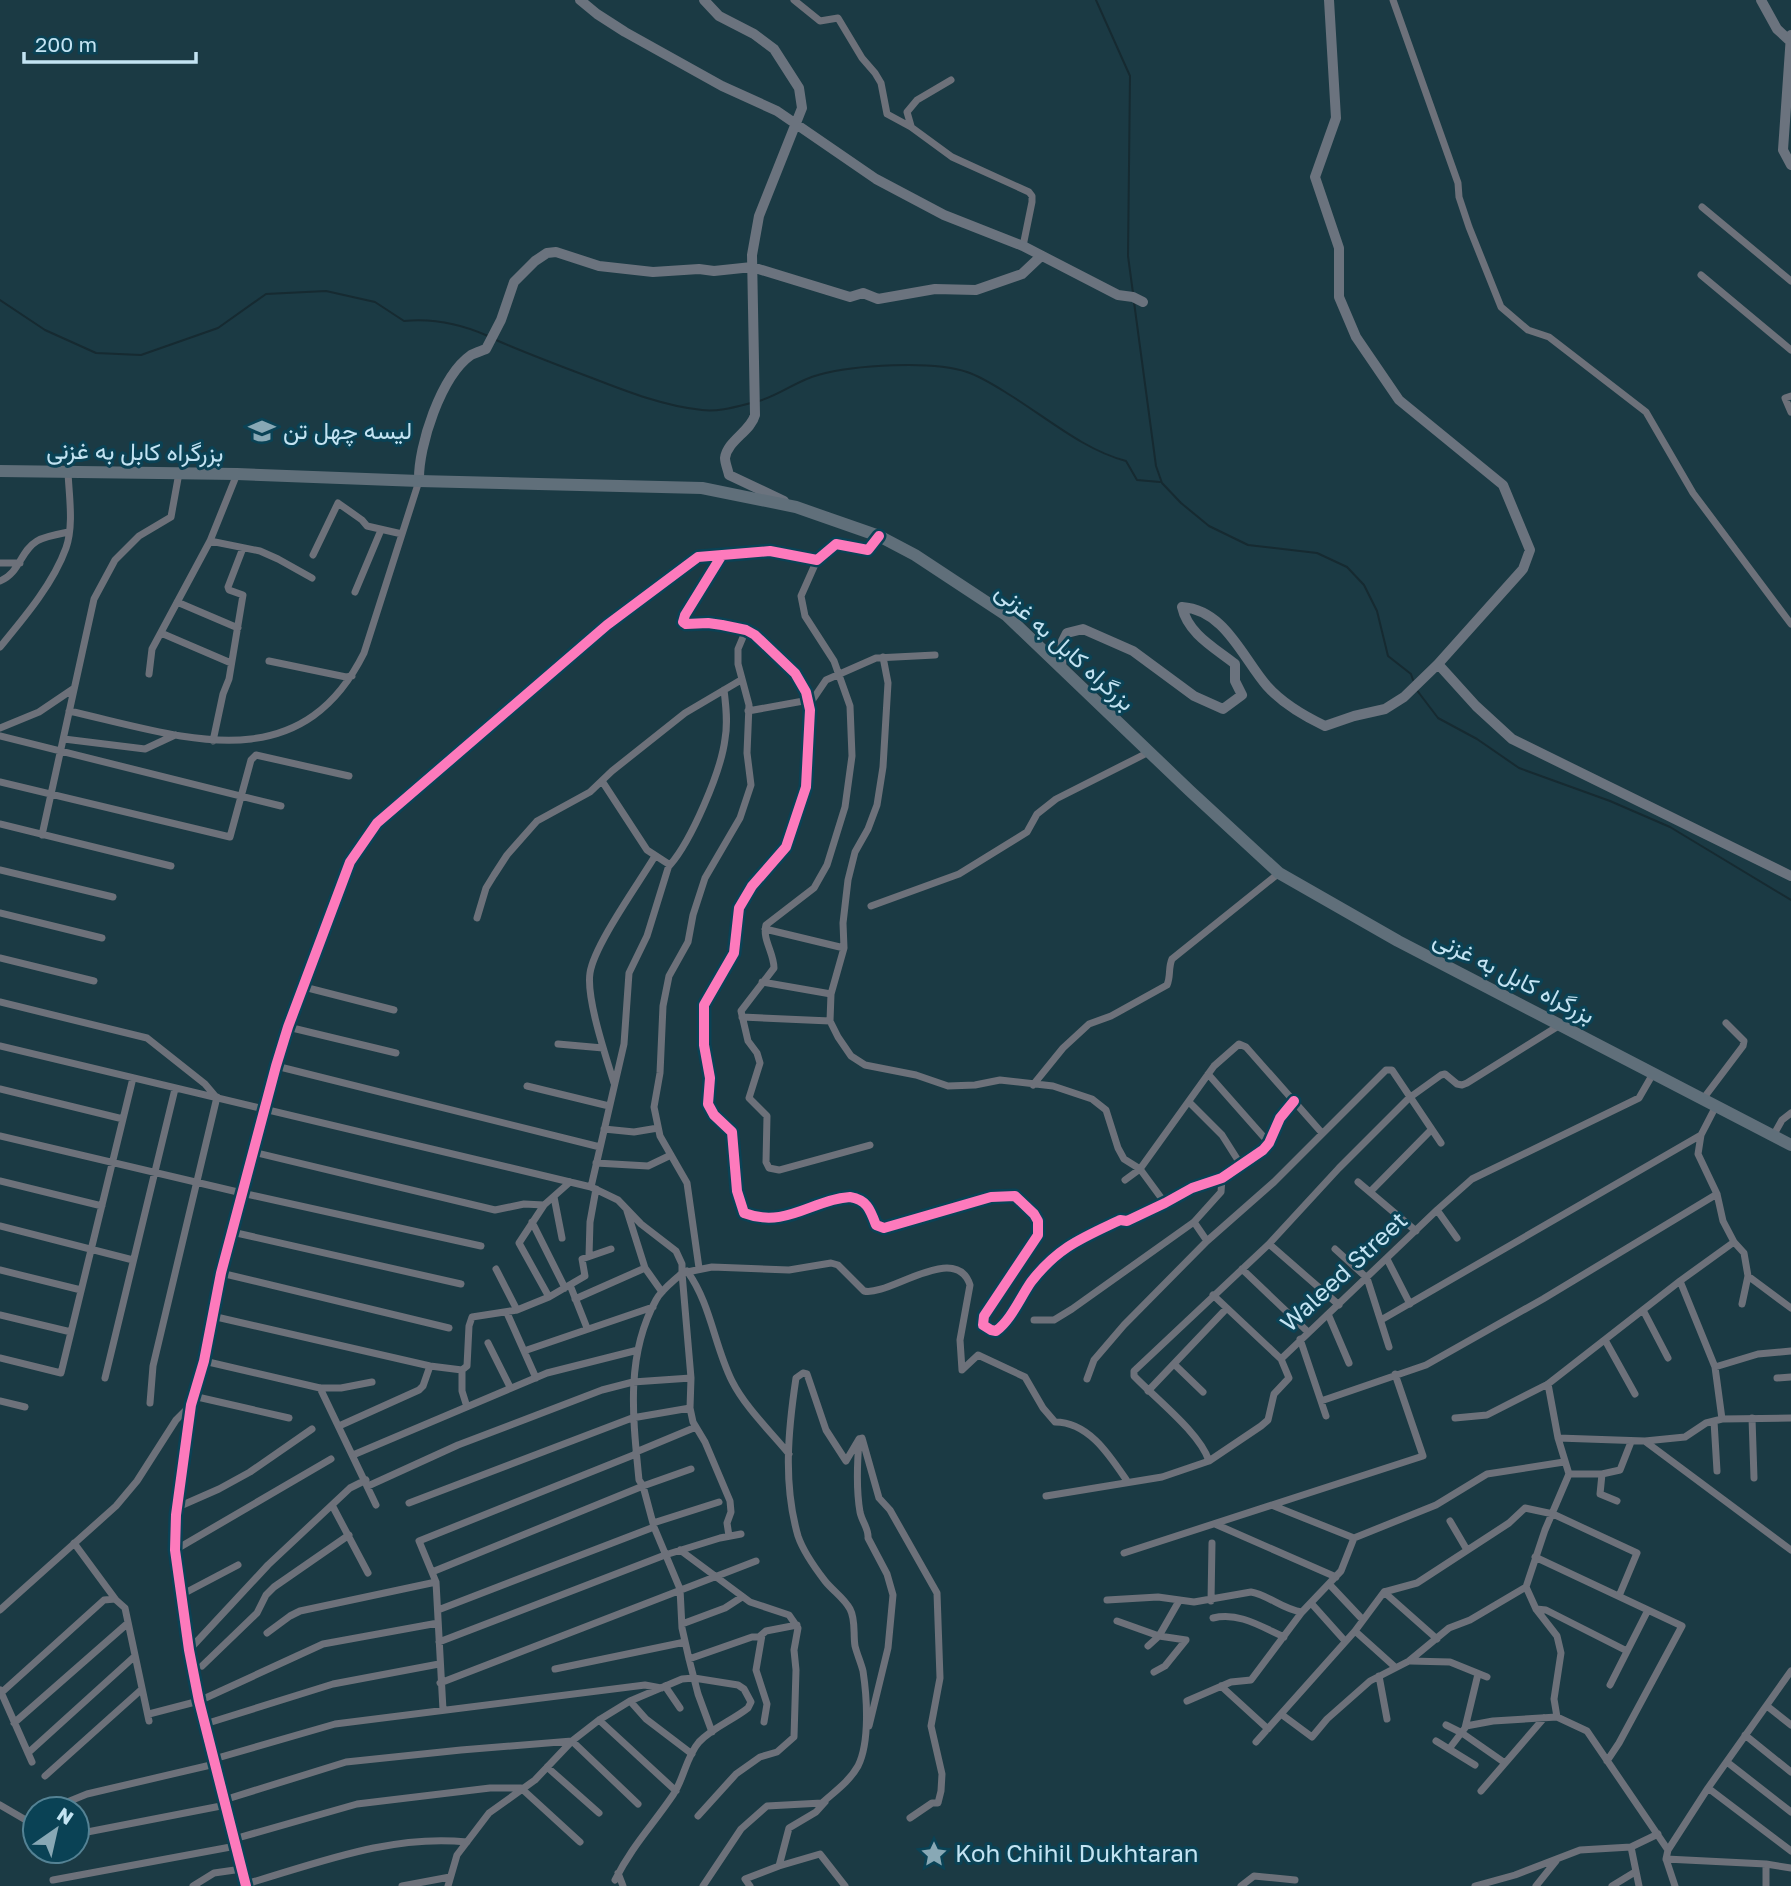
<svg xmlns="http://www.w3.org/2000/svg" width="1791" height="1886" font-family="'Golos Text',Vazirmatn,sans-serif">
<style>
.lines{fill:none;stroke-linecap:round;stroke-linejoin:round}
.stream{stroke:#162a31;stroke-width:2}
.street{stroke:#6d717a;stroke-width:7}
.secondary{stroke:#6b737e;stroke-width:10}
.highway{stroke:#606f7a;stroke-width:12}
.cycleway-casing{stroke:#0a4255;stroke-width:15}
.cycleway{stroke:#fd7abc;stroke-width:10}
.labels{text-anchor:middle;stroke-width:6;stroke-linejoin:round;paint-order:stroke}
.poi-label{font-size:24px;fill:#c3e3f2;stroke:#0a4255;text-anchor:start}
.street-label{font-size:24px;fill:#c3e3f2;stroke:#0a4255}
</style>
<rect width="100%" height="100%" fill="#1b3a44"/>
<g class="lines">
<path class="stream" d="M 1096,0 L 1130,76 L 1128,256 L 1133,293
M 0,300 L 45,330 L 96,353 L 141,355 L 218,328 L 266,294 L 326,291 L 375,302 L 404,321 C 434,318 461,324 488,336
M 1134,302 L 1156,466 L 1162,483 L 1181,503 L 1209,526 L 1248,545 L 1317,553 L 1347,567 L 1364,585 L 1377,611 L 1388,656 L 1411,674 L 1413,680
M 496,340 C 528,354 560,366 592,378 C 628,392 664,406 702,410 C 718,412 735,407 751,403
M 759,401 C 780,395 798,380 818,375 C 854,365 932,360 967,372 C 982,377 997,387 1010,395 C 1047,418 1084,450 1126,461 L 1137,480 L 1160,482
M 1416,689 L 1438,718 L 1477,739 L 1519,768 L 1610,801 L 1670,827 L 1791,900"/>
<path class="street" d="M 794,0 L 820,21 L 838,18 L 862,58 L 875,73 L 881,83 L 887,114 L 911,127 L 952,157 L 1029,192 L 1032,196 L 1032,202 L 1023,246
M 1393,0 L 1458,183 L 1459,197 L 1469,227 L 1501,307 L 1528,330 L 1549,337 L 1646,412 L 1693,493 L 1791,624
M 911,126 L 907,112 L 917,100 L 951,80
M 1702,207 L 1791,281
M 1701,275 L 1791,350
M 1791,396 L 1785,398 L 1791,412
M 210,541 L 260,551 L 278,559 L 312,578
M 313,555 L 338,503 L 362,520 L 367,526 L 402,534
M 722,555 L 685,615 L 683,622 L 686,624 L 708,623 L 722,625 L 746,630 L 755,635 L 795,673 L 806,692 L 810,710 L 806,787 L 786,847 L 752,886 L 739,908 L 734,953 L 704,1005 L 704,1045 L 710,1078 L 708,1104 L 714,1115 L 732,1132 L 737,1191 L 744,1213 C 786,1229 813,1199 850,1197 C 867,1200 870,1209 876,1225 L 884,1228 L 991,1197 L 1015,1196 L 1034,1214 L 1038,1221 L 1038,1235 L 984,1316 L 983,1325 L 991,1330 L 996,1331 C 1011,1320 1020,1298 1031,1282 C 1058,1247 1082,1238 1120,1220 L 1127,1221 L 1165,1203 L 1192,1188 L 1222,1178 L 1263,1150 L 1269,1143 L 1280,1118 L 1294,1101
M 817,560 L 801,596 L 805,616 L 834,661 L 850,706 L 852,756 L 845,807 L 827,865 L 814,888 L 766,925 C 762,939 774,953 774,968 L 741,1011 L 748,1041 L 757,1053 L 760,1063 L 749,1098 L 767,1116 L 766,1162 L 769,1168 L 779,1170 L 870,1145
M 0,563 L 20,563
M 0,581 C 20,573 20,551 37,541 C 46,536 59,534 69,532
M 355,592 L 381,530
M 177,602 L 238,628
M 161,633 L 231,663
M 0,647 C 24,618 53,584 66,548 C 74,525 69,496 68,472
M 883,657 L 888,683 L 883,767 L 877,805 L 868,829 L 855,852 L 848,880 L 843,923 L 844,948 L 831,994 L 830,1021 L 838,1037 L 851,1056 L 865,1065 L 916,1075 L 948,1086 L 975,1085 L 1000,1080 L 1053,1086 L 1092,1099 L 1106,1110 L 1118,1148 L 1124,1159 L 1140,1169 L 1165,1203
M 269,661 L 346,677 L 352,676
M 149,674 L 152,649 L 210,541 L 237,474
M 809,705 L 826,680 L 876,658 L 935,655
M 69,711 C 181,736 299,783 364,653 L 419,481
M 748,711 L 809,700
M 0,728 L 39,712 L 73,689
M 0,736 L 281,806
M 64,739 L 145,749 L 175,735
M 213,741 L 223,694 L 229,679 L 243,595 L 229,590 L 228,587 L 243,548
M 602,781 L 647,850 L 670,865 C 691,841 721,772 725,739 C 728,723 726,706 724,690
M 0,782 L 230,837 L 251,760 L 256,755 L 349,776
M 0,824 L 171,866
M 42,835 L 94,599 L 115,560 L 139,536 L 171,517 L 179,473
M 0,870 L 113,897
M 871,906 L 959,874 L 1027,832 L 1037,814 L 1056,799 L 1149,752
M 0,913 L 102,938
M 477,918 L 486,888 L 494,875 L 507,855 L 537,821 L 590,792 L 612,771 L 685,713 L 741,680
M 765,929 L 844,948
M 0,958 L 94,981
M 762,982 L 831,994
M 304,987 L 394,1010
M 0,1002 L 147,1038 L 205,1084 L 216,1097
M 742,1017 L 830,1021
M 288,1027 L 396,1053
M 558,1044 L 603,1048
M 0,1046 L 591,1187 L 618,1200 L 641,1224 L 676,1251 L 682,1264 L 682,1273 C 674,1281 662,1289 656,1300 C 625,1356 633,1419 639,1480 L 643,1486 L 654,1527 L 680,1589 L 682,1628 L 689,1659 L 698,1694 L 712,1732
M 276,1066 L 600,1147
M 1208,1074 L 1269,1143
M 614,1083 C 606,1057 586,998 590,973 C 594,945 639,883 655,856
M 1033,1085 L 1063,1048 L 1089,1024 L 1111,1016 L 1167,985 C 1171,976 1168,968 1172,959 L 1279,873
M 527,1086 L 609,1106
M 0,1089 L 123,1119
M 1703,1099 L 1743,1046 L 1744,1041 L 1726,1023
M 1189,1102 L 1222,1135 L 1241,1165
M 1716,1106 L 1701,1135 L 1698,1154 L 1717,1194 L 1723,1221 L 1734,1242 L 1744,1253 L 1748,1276 L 1742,1304
M 604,1129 L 634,1132 L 658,1128
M 0,1136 L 242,1193 L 481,1246
M 1773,1136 L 1782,1120 L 1791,1113
M 253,1152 L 495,1210 L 524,1204 L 544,1205 L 570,1182
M 596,1163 L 648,1166 L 671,1155
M 1125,1180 L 1140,1169 L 1214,1066 L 1239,1044 L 1246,1047 L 1322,1133
M 0,1181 L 102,1206
M 1358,1182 L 1416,1231
M 591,1187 L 624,1044 L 629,973 L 647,936 L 669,865
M 1370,1192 L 1431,1130
M 554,1197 L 562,1238
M 544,1205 L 519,1243 L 549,1297
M 1437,1210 L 1457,1238
M 627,1211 L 645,1268 L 662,1292
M 532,1222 L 565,1288
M 1194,1222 L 1207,1241
M 0,1226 L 133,1260
M 232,1232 L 461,1284
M 1269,1244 L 1339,1305
M 1335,1249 L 1367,1278 L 1389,1347
M 589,1256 L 590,1222 L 596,1189
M 1387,1259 L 1410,1304
M 699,1268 L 687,1183 L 660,1136 L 654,1107 L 660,1073 L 663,1006 L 669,976 L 688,942 L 693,915 L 705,878 L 740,818 L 751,785 L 747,753 L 749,705 L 738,664 L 738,649 L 746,630
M 496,1269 L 517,1310
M 1242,1269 L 1308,1332
M 0,1270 L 81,1290
M 687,1271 C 711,1304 714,1345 732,1381 C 745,1407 771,1432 789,1454
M 221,1273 L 449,1328
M 1748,1276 L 1791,1308
M 1680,1281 L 1715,1367 L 1722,1419
M 570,1285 L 587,1328
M 1213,1295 L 1281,1359
M 575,1299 L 645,1268
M 1643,1310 L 1668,1358
M 507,1313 L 536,1378
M 1328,1314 L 1349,1363
M 0,1315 L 71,1332
M 212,1316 L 430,1366 L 462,1370 L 467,1366 L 469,1326 L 472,1317 L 517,1310 L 549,1297 L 585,1276 L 582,1259 L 611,1249
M 1034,1320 L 1054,1320 L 1072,1309 L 1194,1222 L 1221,1192 L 1222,1178
M 1381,1320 L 1701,1135
M 1300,1339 L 1326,1416
M 1605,1340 L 1635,1394
M 488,1343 L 510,1387
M 524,1351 L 653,1307
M 0,1358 L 61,1373 L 133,1078
M 204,1361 L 320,1388 L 341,1388 L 372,1382
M 1174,1364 L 1203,1392
M 1715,1367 L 1758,1354 L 1791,1351
M 462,1370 L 462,1391 L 467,1407
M 105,1378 L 175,1089
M 1777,1378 L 1791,1377
M 1087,1379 L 1094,1360 L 1124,1325 L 1207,1241 L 1274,1182 L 1386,1070 L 1392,1070 L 1441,1143
M 1548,1384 L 1558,1438 L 1569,1474 L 1545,1530 L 1526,1587 L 1536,1609 L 1557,1636 L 1561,1653 L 1554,1699 L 1557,1717 L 1587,1731 L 1668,1850
M 320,1388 L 376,1505
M 1148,1391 L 1226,1309
M 193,1396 L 289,1418
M 0,1401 L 25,1407
M 1321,1401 L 1426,1365 L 1543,1299 L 1717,1194
M 150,1403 L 153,1366 L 217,1097
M 1455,1418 L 1487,1415 L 1548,1384 L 1680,1281 L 1734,1242
M 1752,1418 L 1754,1478
M 1714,1421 L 1717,1471
M 339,1426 L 419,1390 L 423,1386 L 430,1366
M 1558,1438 L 1645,1441 L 1685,1437 L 1706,1423 L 1722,1419 L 1791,1418
M 859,1439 L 862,1438 L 879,1498 L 890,1510 L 937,1593 L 940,1678 L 931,1726 L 942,1774 L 941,1791 L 938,1803 L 932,1803 L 910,1818
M 859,1441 C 857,1465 856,1489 860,1512 C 862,1522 869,1529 868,1538 L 887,1574 L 893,1595 L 888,1648 L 869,1726
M 1646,1442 L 1791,1550
M 636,1452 L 696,1427
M 353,1455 L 547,1373 L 638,1350
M 1209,1461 C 1200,1433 1156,1399 1134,1376 L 1134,1371 L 1269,1244 L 1339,1168 L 1409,1098 L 1441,1075 L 1445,1074 L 1457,1084 L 1462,1085 L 1467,1083 L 1560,1025
M 1569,1474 L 1602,1474 L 1620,1470 L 1631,1442
M 1602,1474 L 1600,1494 L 1617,1501
M 368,1486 L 458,1445 L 602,1390 L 633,1382 L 691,1378
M 1046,1496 L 1162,1477 L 1209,1461 L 1261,1426 L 1268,1420 L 1274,1394 L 1289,1378 L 1281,1359 L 1437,1210 L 1472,1179 L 1639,1098 L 1654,1072
M 409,1503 L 632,1418 L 690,1408
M 332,1505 L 368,1573
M 1274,1506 L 1354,1538
M 178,1507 L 219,1489 L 250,1472 L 312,1429
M 1450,1521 L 1467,1550
M 653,1523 L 719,1502
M 1215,1524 L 1336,1577
M 729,1536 L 727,1523 L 731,1512 L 730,1501 L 705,1442 L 693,1422 L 690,1408 L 691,1378 L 682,1273 L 712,1267 L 789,1270 L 831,1263 L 838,1265 L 864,1291 C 888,1297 956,1241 970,1285 L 960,1340 L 962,1370 L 978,1355 L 1025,1377 L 1043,1408 L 1055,1422 C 1089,1422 1110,1456 1127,1481
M 74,1543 L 116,1600 L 125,1608 L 149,1721
M 175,1550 L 331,1459
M 680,1550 L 750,1602 L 789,1615 L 798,1628 L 794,1650 L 796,1670 L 794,1737 L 777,1752 L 760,1757 L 736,1774 L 698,1816
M 1124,1553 L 1423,1456 L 1395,1374
M 1535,1557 L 1682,1626 L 1619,1743 L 1607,1761
M 432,1572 L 643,1486 L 691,1469
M 1330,1585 L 1363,1620
M 1384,1592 L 1437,1639
M 181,1595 L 238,1565
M 1107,1600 L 1158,1597 L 1194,1602 L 1251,1592 C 1269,1595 1283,1610 1302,1612 L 1341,1571 L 1354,1538 L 1436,1505 L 1487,1474 L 1564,1462
M 1211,1601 L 1212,1543
M 1311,1603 L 1345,1641
M 1536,1609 L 1546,1610 L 1627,1651
M 0,1610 L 116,1506 L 137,1481 L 176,1420 L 191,1405
M 438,1610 L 654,1527
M 1213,1618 C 1239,1612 1260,1626 1284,1637
M 1117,1621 L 1159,1636 L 1186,1640 L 1165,1666 L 1154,1672
M 682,1624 L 725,1608 L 742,1597
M 1355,1631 L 1395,1667
M 267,1633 L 290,1616 L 300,1611 L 436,1582
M 762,1635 L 756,1670 L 767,1704 L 764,1722
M 439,1642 L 665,1555 L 720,1538 L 741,1534
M 1148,1646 L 1159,1636 L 1179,1601
M 189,1650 L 268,1565 L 350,1488 L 366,1480
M 689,1659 L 752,1637 L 759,1637 L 766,1631 L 797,1625
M 1410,1661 L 1450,1662 L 1487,1677
M 202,1666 L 257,1613 L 266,1595 L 274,1587 L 349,1535
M 555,1669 L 685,1642
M 1379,1676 L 1387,1719
M 440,1683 L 756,1561
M 1610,1685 L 1648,1610
M 665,1686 L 680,1708
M 1221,1686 L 1268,1729
M 0,1690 L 32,1762
M 1,1693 L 104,1600 L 115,1599
M 630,1701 L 646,1719 L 692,1754
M 1187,1701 L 1231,1682 L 1251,1680 L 1302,1612
M 1767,1706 L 1791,1725
M 443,1710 L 436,1582 L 419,1541 L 636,1454
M 149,1714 L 199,1701 L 323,1644 L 438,1623
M 1281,1714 L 1312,1737 L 1327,1719 L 1370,1681 L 1409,1661 L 1449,1628 L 1470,1620 L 1526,1587
M 599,1720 L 676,1791
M 14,1723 L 128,1623
M 205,1724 L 333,1684 L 439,1664
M 1446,1725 L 1462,1733 L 1505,1763
M 1466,1726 L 1493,1721 L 1557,1717
M 1745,1735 L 1791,1772
M 1436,1741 L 1475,1765
M 1256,1742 L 1355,1631 L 1384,1592 L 1417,1583 L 1509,1523 L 1525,1508 L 1553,1514 L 1637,1553 L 1619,1596
M 1449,1749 L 1465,1728 L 1478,1674
M 28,1753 L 135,1656
M 214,1759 L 335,1724 L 645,1685 L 661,1688
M 1727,1762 L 1791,1812
M 547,1767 L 599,1813
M 45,1776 L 142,1689
M 1708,1788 L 1791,1851
M 1481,1791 L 1544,1718
M 224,1800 L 346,1762 L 461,1750 L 572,1741 L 638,1804
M 0,1805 L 31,1823
M 60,1805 L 87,1794 L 215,1764
M 77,1834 L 226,1805
M 234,1839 L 357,1804 L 490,1788 L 521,1788 L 580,1842
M 1631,1847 L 1639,1886
M 1666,1859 L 1766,1864 L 1791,1868
M 779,1866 L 820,1854 L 845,1886
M 618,1873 L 623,1886
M 53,1880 L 236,1846
M 246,1884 C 318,1863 391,1834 467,1842
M 193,1886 L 214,1873 L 242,1869
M 402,1886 L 450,1877
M 448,1886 L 457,1855 L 489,1813 L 535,1780 L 572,1741 L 599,1720 L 630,1701 L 682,1679 L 694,1678 L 738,1685 L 744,1689 L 751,1702 L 748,1708 C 733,1720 712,1728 699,1742 C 686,1757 684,1779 673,1795 C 652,1826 632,1846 615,1880
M 703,1886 L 741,1829 L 767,1806 L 822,1803 C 834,1792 849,1782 858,1766 C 870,1742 867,1697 863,1671 C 861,1663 857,1654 855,1646 C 853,1634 856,1620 850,1609 C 844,1598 833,1591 825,1581 C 815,1568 803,1551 798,1536 C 783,1484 788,1431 796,1378 L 803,1373 L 807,1374 L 826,1430 L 846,1461 L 859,1439
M 750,1886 L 745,1879 L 779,1866 L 789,1828 L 816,1812 L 825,1802
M 1241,1886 L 1254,1876 L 1295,1880
M 1475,1886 L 1515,1875 L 1580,1850 L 1631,1847 L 1658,1834
M 1536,1886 L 1556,1861
M 1612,1886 L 1635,1872
M 1675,1886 L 1666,1859 L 1668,1850 L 1708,1788 L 1791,1671
M 1766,1886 L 1766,1864"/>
<path class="secondary" d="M 580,0 L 597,14 L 625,32 L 722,86 L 777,111 L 876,179 L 944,215 L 1023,246 L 1118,295 L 1133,297 L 1143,302
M 704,0 L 719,16 L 754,34 L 774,49 L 799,88 L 802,108 L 759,216 L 752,255 L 755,415 C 751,431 727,441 725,458 C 725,463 728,470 729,475 L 784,501
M 1761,0 L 1777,29 L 1791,42
M 1791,35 L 1783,150 L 1791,165
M 419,481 C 418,446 441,376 471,355 C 475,353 481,351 486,349 L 501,320 L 514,282 L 535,261 L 547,253 L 556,252 L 599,266 L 653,272 L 699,269 L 714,271 L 752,267 L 850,297 L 863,293 L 878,299 L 935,289 L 976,290 L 1022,274 L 1041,256
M 1438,664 L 1476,706 L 1512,739 L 1791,876
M 1061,667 L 1063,641 L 1067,633 L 1083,629 L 1133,651 L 1194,696 L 1223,709 L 1242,695 L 1235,681 L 1235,664 C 1215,648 1188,634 1182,607 C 1225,610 1242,657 1267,686 C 1283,704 1304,716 1325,726 L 1354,716 L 1385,709 L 1404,697 L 1438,664 L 1523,569 L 1530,550 L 1503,485 L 1399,400 L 1356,337 L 1339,297 L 1339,248 L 1315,177 L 1336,118 L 1329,0
M 246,1886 L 199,1701 L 189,1650 L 175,1550 L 176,1515 L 191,1405 L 204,1361 L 221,1273 L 276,1066 L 288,1027 L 350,862 L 377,823 L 607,625 L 698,557 L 770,551 L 817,560 L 836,544 L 868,550 L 879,536"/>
<path class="highway" d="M 0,471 L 237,474 L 419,481 L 702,488 L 796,507 L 879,536 L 915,555 L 1006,615 L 1190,791 L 1279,873 L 1398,941 L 1791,1145"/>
<defs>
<path id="cycleway" d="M 722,555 L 685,615 L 683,622 L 686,624 L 708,623 L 722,625 L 746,630 L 755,635 L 795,673 L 806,692 L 810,710 L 806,787 L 786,847 L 752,886 L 739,908 L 734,953 L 704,1005 L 704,1045 L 710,1078 L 708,1104 L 714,1115 L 732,1132 L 737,1191 L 744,1213 C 786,1229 813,1199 850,1197 C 867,1200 870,1209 876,1225 L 884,1228 L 991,1197 L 1015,1196 L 1034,1214 L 1038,1221 L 1038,1235 L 984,1316 L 983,1325 L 991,1330 L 996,1331 C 1011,1320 1020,1298 1031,1282 C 1058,1247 1082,1238 1120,1220 L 1127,1221 L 1165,1203 L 1192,1188 L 1222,1178 L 1263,1150 L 1269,1143 L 1280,1118 L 1294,1101
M 246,1886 L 199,1701 L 189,1650 L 175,1550 L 176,1515 L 191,1405 L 204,1361 L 221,1273 L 276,1066 L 288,1027 L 350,862 L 377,823 L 607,625 L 698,557 L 770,551 L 817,560 L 836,544 L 868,550 L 879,536"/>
</defs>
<use href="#cycleway" class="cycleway-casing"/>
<use href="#cycleway" class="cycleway"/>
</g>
<defs>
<symbol id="school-bare" viewBox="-9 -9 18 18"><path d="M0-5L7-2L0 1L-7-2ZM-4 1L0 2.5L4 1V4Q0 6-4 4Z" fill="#88a8b5" stroke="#0a4255" stroke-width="2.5" paint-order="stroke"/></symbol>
<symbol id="sight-bare" viewBox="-9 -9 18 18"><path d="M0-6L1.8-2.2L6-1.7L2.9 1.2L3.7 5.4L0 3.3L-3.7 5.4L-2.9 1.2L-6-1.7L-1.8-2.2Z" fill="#88a8b5" stroke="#0a4255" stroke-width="2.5" paint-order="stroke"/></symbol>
</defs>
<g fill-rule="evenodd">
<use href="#school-bare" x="243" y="412" width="38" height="38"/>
<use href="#sight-bare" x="915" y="1835" width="38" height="38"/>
</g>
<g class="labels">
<g class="poi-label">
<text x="283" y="439">لیسه چهل تن</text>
<text x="955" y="1862">Koh Chihil Dukhtaran</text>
</g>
<g class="street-label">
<text transform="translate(135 452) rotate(1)" y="8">بزرگراه کابل به غزنی</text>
<text transform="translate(1065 647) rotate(42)" y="8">بزرگراه کابل به غزنی</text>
<text transform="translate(1514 977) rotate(27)" y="8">بزرگراه کابل به غزنی</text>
<text transform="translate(1344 1272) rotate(-43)" y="8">Waleed Street</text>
</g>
</g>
<g transform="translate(56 1830) rotate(34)"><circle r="33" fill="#0a4255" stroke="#548294" stroke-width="2"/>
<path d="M0-5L12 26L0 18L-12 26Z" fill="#88a8b5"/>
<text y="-10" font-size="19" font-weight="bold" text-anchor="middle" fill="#c3e3f2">N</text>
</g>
<path d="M24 52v10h172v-10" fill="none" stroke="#c3e3f2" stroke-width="3.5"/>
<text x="35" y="52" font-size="21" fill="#c3e3f2" stroke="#0a4255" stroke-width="5" paint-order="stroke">200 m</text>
</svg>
